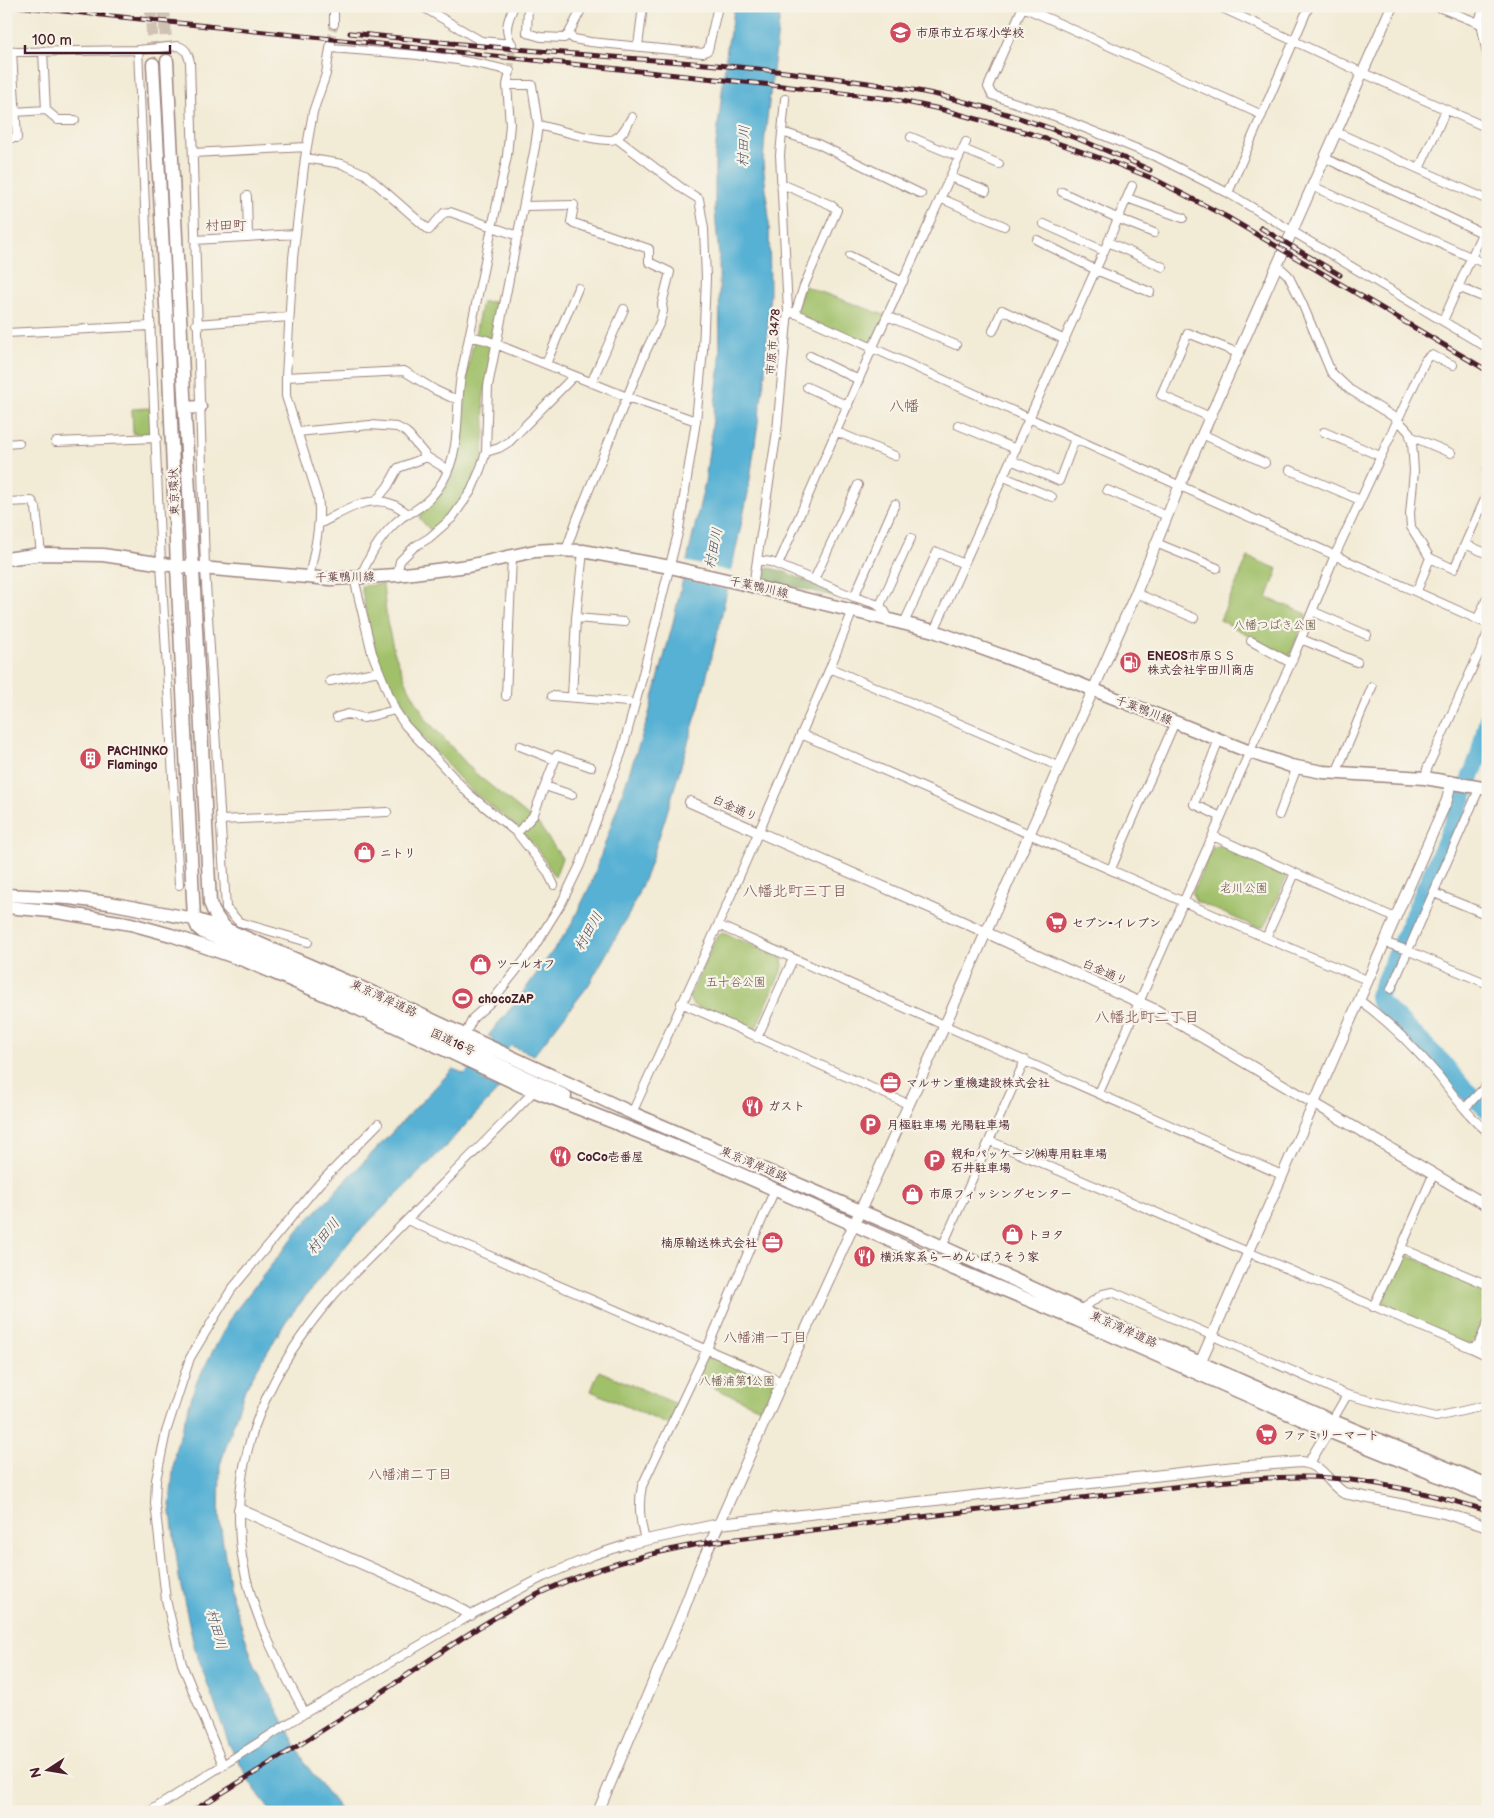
<svg xmlns="http://www.w3.org/2000/svg" width="1494" height="1818" font-family="'Balsamiq Sans','Klee One',sans-serif">
<style>
.green{fill:#a0c069;stroke:#75704a}
.forest{fill:#80a65d;stroke:#656244}
.water{fill:#56b1d4;stroke:#506880}
.pier{fill:#f2ebd5}
.lines{fill:none;stroke-linecap:round;stroke-linejoin:round}
.river{stroke:#56b1d4;stroke-width:18}
.minor-tunnel{stroke:#d0c2b3;stroke-width:8;stroke-dasharray:8 4;stroke-linecap:butt}
.trunk-tunnel{stroke:#d0c2b3;stroke-width:12;stroke-dasharray:12 6;stroke-linecap:butt}
.minor-casing{stroke:#9e8580;stroke-width:10}
.tertiary-casing{stroke:#9e8580;stroke-width:12}
.primary-casing{stroke:#9e8580;stroke-width:15}
.trunk-casing{stroke:#9e8580;stroke-width:15}
.minor{stroke:#fff;stroke-width:8}
.tertiary{stroke:#fff;stroke-width:10}
.primary{stroke:#fff;stroke-width:12}
.trunk{stroke:#fff;stroke-width:12}
.rail-casing{stroke:#4a1f2b;stroke-width:5}
.rail{stroke:#f7f3e8;stroke-width:3;stroke-dasharray:9;stroke-linecap:butt}
.labels{text-anchor:middle;stroke-width:4.5;stroke-linejoin:round;paint-order:stroke}
.poi-label{font-size:12px;font-weight:bold;fill:#4a1f2b;stroke:#f7f3e8;text-anchor:start}
.street-label{font-size:12px;fill:#4a1f2b;stroke:#f7f3e8}
.park-label{font-size:12px;fill:#644f3e;stroke:#f7f3e8}
.water-label{font-size:14px;font-style:italic;fill:#4e5266;stroke:#f7f3e8}
.neighbourhood-label{font-size:14px;fill:#784c49;stroke:#f7f3e8}
.quarter-label{font-size:15px;fill:#784c49;stroke:#f7f3e8}
</style>
<rect width="100%" height="100%" fill="#f7f3e8"/>
<filter id="ink" filterUnits="userSpaceOnUse"><feTurbulence type="fractalNoise" baseFrequency=".02" numOctaves="2"/><feDisplacementMap in="SourceGraphic" scale="10" xChannelSelector="R" yChannelSelector="G"/><feConvolveMatrix kernelMatrix="1 2 1 2 8 2 1 2 1" color-interpolation-filters="sRGB"/></filter>
<filter id="wash" filterUnits="userSpaceOnUse"><feTurbulence type="fractalNoise" baseFrequency=".0096" numOctaves="4" result="noise"/><feDisplacementMap in="SourceGraphic" scale="20" xChannelSelector="R" yChannelSelector="G"/><feGaussianBlur stdDeviation="1.12" result="paint"/><feColorMatrix in="noise" values="0 0 0 0 0 0 0 0 0 0 0 0 0 0 0 0 0 1.4 0 .05"/><feComposite in="paint" operator="in"/></filter>
<g filter="url(#wash)">
<rect width="100%" height="100%" fill="#f2ebd5"/>
<path class="green" d="M 804,286 L 887,316 L 872,349 L 795,314 Z
M 502,301 L 483,401 L 485,423 L 483,456 L 472,483 L 453,513 L 432,532 L 420,519 L 420,514 L 444,491 L 457,463 L 463,435 L 467,372 L 482,302 Z
M 150,408 L 151,433 L 133,434 L 132,409 Z
M 1248,557 L 1278,569 L 1267,598 L 1307,614 L 1289,657 L 1220,620 Z
M 383,584 L 387,622 L 394,651 L 408,686 L 426,719 L 475,773 L 539,825 L 562,858 L 555,877 L 541,854 L 522,831 L 468,788 L 402,715 L 393,698 L 380,668 L 370,634 L 361,586 Z
M 1222,845 L 1283,871 L 1286,879 L 1265,926 L 1258,928 L 1196,901 L 1192,893 L 1213,847 Z
M 723,933 L 782,958 L 783,967 L 756,1028 L 749,1030 L 693,1005 L 689,998 L 717,936 Z
M 1407,1255 L 1488,1289 C 1488,1308 1486,1336 1468,1345 L 1384,1309 L 1381,1301 L 1400,1258 Z
M 708,1351 L 780,1383 L 767,1411 L 694,1379 Z
M 599,1371 L 679,1405 L 669,1425 L 591,1391 Z"/>
<path class="forest" d="M 762,566 L 786,572 L 845,599 L 758,578 L 760,567 Z"/>
<path class="water" d="M 735,6 L 781,6 L 765,135 L 763,162 L 769,218 L 770,292 L 765,373 L 748,493 L 719,627 L 699,706 L 665,819 L 647,873 L 629,914 L 588,986 L 534,1055 L 488,1036 L 516,1002 L 570,927 L 591,884 L 647,721 L 672,627 L 705,482 L 720,364 L 719,257 L 715,212 L 715,154 L 727,48 Z
M 453,1069 L 500,1088 L 443,1149 L 353,1237 L 286,1321 L 245,1389 L 220,1465 L 219,1516 L 230,1591 L 255,1667 L 306,1765 L 342,1812 L 271,1812 L 250,1782 L 229,1744 L 194,1646 L 179,1577 L 170,1504 L 175,1451 L 196,1383 L 232,1315 L 303,1225 Z"/>
<path class="pier" d="M 684,561 L 733,572 L 730,590 L 680,578 Z"/>
<g class="lines">
<path class="river" d="M 1488,16 L 1486,20 L 1488,28
M 1488,719 L 1479,756 L 1447,838 L 1378,996 L 1380,1002 L 1442,1062 L 1463,1088 L 1488,1110
M 459,1095 L 517,1024"/>
</g>
</g>
<g filter="url(#ink)">
<g class="lines">
<path class="minor-tunnel" d="M 331,42 L 334,24
M 510,71 L 512,44"/>
<path class="trunk-tunnel" d="M 151,6 L 153,64
M 164,6 L 167,61"/>
<defs>
<path id="minor" d="M 421,6 L 481,41 L 512,44
M 528,6 L 527,33 L 541,37 L 564,38 L 568,35 L 583,6
M 1023,6 L 988,87 L 992,95 L 1060,118 L 1157,157 L 1228,193 L 1488,348
M 1218,6 L 1363,73 L 1488,128
M 1436,6 L 1481,24
M 1485,6 L 1480,18 L 1488,59
M 1023,7 L 1262,115
M 334,24 L 334,6
M 568,35 L 574,39 L 590,42 L 703,53 L 708,50 L 718,6
M 512,44 C 503,30 508,20 514,6
M 638,46 L 643,6
M 331,48 C 391,53 452,55 510,71 L 507,85 L 510,124 L 507,156 L 461,376 C 455,411 462,448 443,481 C 436,493 427,503 414,511 C 410,513 405,515 401,518 C 382,533 369,556 360,578
M 138,50 L 161,563 L 179,885
M 6,51 L 17,52 L 138,50 L 178,46 C 186,48 188,54 190,62 L 205,568 L 226,908 L 239,922 L 308,942
M 43,51 L 46,110 L 58,120 L 75,120
M 15,112 L 46,110
M 538,125 C 552,128 604,144 615,139 C 623,135 627,125 632,117
M 782,132 L 816,143 L 921,194
M 1336,132 L 1488,200
M 911,137 L 959,157
M 6,138 L 17,138 L 12,52
M 963,149 L 999,164
M 193,153 L 307,147
M 305,158 L 342,164 L 365,174 L 429,230 L 444,213 L 450,212 L 518,236
M 1325,158 L 1482,233
M 1419,169 L 1446,110
M 950,177 L 986,191
M 782,184 L 831,205 L 837,210 L 804,286 L 795,314
M 1312,186 L 1488,265
M 1062,192 L 1119,219 L 1154,233
M 1228,193 L 1309,6
M 247,196 L 248,237
M 940,198 L 1004,226
M 1127,198 L 1183,218
M 524,206 L 574,205 L 571,222 L 649,249 L 649,262 L 670,272 L 662,304 L 663,311 L 660,322 L 646,351 L 577,519 L 566,550
M 1044,224 L 1104,251
M 195,240 L 296,234
M 1037,240 L 1096,270 L 1150,292
M 1108,242 L 1163,267
M 850,256 L 903,282
M 1277,265 L 1288,275 L 1302,303 L 1331,372 L 1349,389 L 1397,419 L 1409,432 L 1412,442 L 1414,471 L 1410,514 L 1411,527 L 1430,558 L 1454,569 L 1465,544 L 1488,554
M 1458,287 L 1488,299
M 788,310 L 1488,624
M 887,316 L 956,345
M 1443,321 L 1488,220
M 196,324 L 289,317
M 993,331 L 1002,310 L 1065,340
M 6,333 L 151,326
M 469,336 L 486,340 L 627,397 L 696,421
M 810,356 L 859,380
M 546,364 L 578,288
M 286,377 L 404,371 L 435,390 L 450,397 L 458,399
M 591,383 L 624,309
M 807,387 L 848,406
M 1210,417 L 1161,395 L 1188,333 L 1238,353
M 958,425 L 1016,449
M 297,432 L 370,425 L 397,427 L 406,432 L 427,457 L 448,470
M 837,432 L 895,456
M 1324,432 L 1380,456
M 1202,434 L 1265,463
M 1410,436 L 1451,453
M 56,442 L 157,438
M 6,444 L 19,443
M 486,452 L 499,448 L 509,442 L 574,376
M 1011,460 L 1059,481 L 1075,439
M 1290,470 L 1360,500
M 1487,471 L 1488,472
M 1004,477 L 1052,497
M 1107,490 L 1167,516
M 376,501 L 388,486 L 398,468 L 427,457
M 6,502 L 32,501 L 36,508 L 41,554
M 319,524 C 342,513 366,494 392,504 C 398,506 403,511 409,514
M 1156,543 L 1217,568
M 1465,544 L 1485,499 L 1488,500
M 757,560 L 771,562 L 854,597 L 876,604 L 884,610 L 889,619
M 778,565 L 872,349 L 966,142
M 397,575 L 400,561 L 414,547 L 429,538 L 452,518 L 471,491 L 480,470 L 486,452 L 488,386 L 535,147 L 538,125 L 532,85 L 507,85
M 309,578 C 314,551 322,524 318,497 L 286,396 L 286,377 L 293,258 L 305,158 L 313,112 L 326,74 L 331,42
M 354,578 L 372,653 L 395,710 L 405,725 L 469,794 L 517,833 L 547,871 L 554,885
M 814,580 L 858,485
M 753,586 L 777,431 L 788,310 L 780,155 L 785,99
M 1417,591 L 1430,558
M 1136,593 L 1194,618
M 854,597 L 895,504
M 881,608 L 881,603 L 911,538
M 1312,611 L 1367,635
M 576,618 L 624,622
M 1478,618 L 1488,596
M 904,623 L 937,552 L 964,564
M 934,631 L 1108,242 L 1132,186
M 1301,639 L 1357,662
M 1251,641 L 1291,663
M 830,668 L 1058,766
M 330,681 L 379,671
M 506,696 L 512,557
M 552,696 L 628,702
M 572,697 L 576,618 L 583,551
M 337,717 L 348,714 L 364,718 L 395,710
M 801,734 L 1266,938 L 1367,980
M 1219,739 L 1194,804 L 1221,817
M 520,746 L 555,760
M 1338,773 L 1339,766 L 1372,687
M 1425,778 L 1427,769 L 1488,633
M 545,786 L 572,795
M 1279,815 L 1297,767
M 222,820 L 387,812
M 517,833 L 533,816 L 557,755 L 591,767
M 1213,836 L 1395,918
M 1111,869 L 1175,722
M 1434,893 L 1488,915
M 718,925 L 1282,1175
M 1266,938 L 1295,873
M 1384,942 L 1409,951 L 1488,984
M 1391,989 L 1480,787
M 1359,1000 C 1387,1020 1414,1047 1437,1074 C 1453,1094 1468,1116 1488,1132
M 681,1003 L 908,1104
M 465,1035 L 473,1018 L 492,1001 L 531,952 L 562,902 L 580,865 L 622,751 L 640,686 L 679,529 L 696,421 L 703,350 L 706,278 L 704,229 L 699,199 L 683,189 L 616,138
M 757,1038 L 793,959
M 1099,1093 L 1254,742 L 1291,663 L 1335,555 L 1426,359 L 1431,355 L 1453,365
M 1465,1108 L 1483,1089 L 1488,1082
M 632,1113 L 718,925 L 830,668 L 853,610
M 990,1141 L 1471,1348 L 1478,1345 L 1488,1322
M 407,1220 L 782,1382
M 942,1247 L 1025,1060
M 1401,1248 L 1488,1285
M 1373,1307 L 1401,1248 L 1433,1175
M 1080,1310 L 1103,1294 L 1113,1292 L 1347,1395 L 1436,1417 L 1488,1405
M 1471,1348 L 1488,1356
M 1332,1421 L 1347,1395
M 645,1540 C 640,1521 638,1505 642,1486 L 707,1349 L 775,1189
M 305,1713 C 276,1659 245,1602 240,1540 C 232,1448 274,1364 333,1296 C 351,1275 372,1256 391,1236 C 438,1188 488,1140 534,1091
M 223,1765 L 182,1664 L 166,1600 L 155,1503 L 156,1480 L 166,1432 L 190,1358 L 231,1290 L 319,1184 L 378,1124
M 149,1812 L 305,1713 L 471,1615 L 543,1577 L 594,1555 L 628,1544"/>
<path id="tertiary" d="M 690,802 L 963,922 L 1156,1010 L 1488,1206
M 1200,1363 L 1447,800 L 1451,781
M 1309,1463 L 1328,1431
M 239,1509 L 452,1604 L 471,1615
M 628,1544 L 719,1524 L 1235,1467 L 1301,1462 C 1322,1464 1328,1483 1344,1493 L 1444,1513 L 1488,1527
M 598,1812 L 682,1614 L 699,1569 L 782,1382 L 945,1025 L 1136,593 L 1179,487 L 1392,6"/>
<path id="primary" d="M 6,559 L 41,554 L 103,555 L 177,566 L 331,579 L 397,575 L 468,566 L 535,551 L 551,550 L 583,551 L 670,567 L 744,584 L 934,631 L 1069,680 L 1250,752 L 1291,766 L 1323,772 L 1425,778 L 1488,789"/>
<path id="trunk" d="M 167,61 L 210,903 C 214,914 218,921 227,929
M 153,64 L 167,324 L 177,566 L 194,919 L 198,928 L 204,933 L 259,955 L 386,1011 L 565,1096
M 184,408 L 200,407
M 6,895 L 69,898 L 109,903 L 194,919 L 228,930 L 387,999 L 632,1113 L 921,1237 L 1080,1310 L 1328,1419 L 1488,1485
M 6,907 L 51,911 L 131,924 L 171,935 L 246,961 L 354,1007 L 522,1086 L 704,1158 L 954,1269 L 1077,1320 L 1328,1431 L 1488,1496"/>
</defs>
<use href="#minor" class="minor-casing"/>
<use href="#tertiary" class="tertiary-casing"/>
<use href="#primary" class="primary-casing"/>
<use href="#trunk" class="trunk-casing"/>
<use href="#minor" class="minor"/>
<use href="#tertiary" class="tertiary"/>
<use href="#primary" class="primary"/>
<use href="#trunk" class="trunk"/>
<defs>
<path id="rail" d="M 16,6 L 782,86 L 891,99 L 940,109 L 1032,134 L 1114,163 L 1154,179 L 1227,217 L 1488,371
M 350,33 C 446,43 543,52 640,59 C 714,64 787,71 861,82 C 889,86 918,90 946,97 C 1016,114 1085,139 1150,170
M 1261,228 L 1340,275
M 191,1812 C 253,1774 316,1735 377,1695 C 434,1658 489,1616 551,1588 C 602,1565 657,1551 711,1542 L 1215,1482 C 1253,1479 1292,1475 1330,1478 C 1384,1482 1436,1495 1488,1511"/>
</defs>
<use href="#rail" class="rail-casing"/>
<use href="#rail" class="rail"/>
</g>
</g>
<defs>
<symbol id="school-disc" viewBox="-11 -11 22 22"><circle r="9.5" fill="#d1495b" stroke="#f7f3e8"/><path d="M0-5L7-2L0 1L-7-2ZM-4 1L0 2.5L4 1V4Q0 6-4 4Z" fill="#fff"/></symbol>
<symbol id="fuel-disc" viewBox="-11 -11 22 22"><circle r="9.5" fill="#d1495b" stroke="#f7f3e8"/><path d="M-5.5-6h7V0h2V4h1.3V-2.5L3-4.5l.8-.8L6-3V5H2.5V1h-1V6h-7ZM-4.2-4.7v3.2H.2V-4.7Z" fill="#fff"/></symbol>
<symbol id="building-disc" viewBox="-11 -11 22 22"><circle r="9.5" fill="#d1495b" stroke="#f7f3e8"/><path d="M-4-6H4V6H1V3H-1V6H-4ZM-2.5-4.3h1.7v1.8h-1.7ZM.8-4.3h1.7v1.8H.8ZM-2.5-1h1.7V.8h-1.7ZM.8-1h1.7V.8H.8Z" fill="#fff"/></symbol>
<symbol id="shop-disc" viewBox="-11 -11 22 22"><circle r="9.5" fill="#d1495b" stroke="#f7f3e8"/><path d="M-5-2.5h2.3a2.7 3.5 0 0 1 5.4 0H5L5.5 6h-11ZM-1.5-2.5h3a1.5 2.3 0 0 0-3 0Z" fill="#fff"/></symbol>
<symbol id="supermarket-disc" viewBox="-11 -11 22 22"><circle r="9.5" fill="#d1495b" stroke="#f7f3e8"/><path d="M-6-5.5h2.5l.6 2H6L4.5 2H-2.5L-4.4-4H-6ZM-1.5 3.2a1.3 1.3 0 1 0 .1 0ZM3 3.2a1.3 1.3 0 1 0 .1 0Z" fill="#fff"/></symbol>
<symbol id="stadium-disc" viewBox="-11 -11 22 22"><circle r="9.5" fill="#d1495b" stroke="#f7f3e8"/><path d="M0-5a6.5 5 0 1 0 0 10a6.5 5 0 1 0 0-10ZM-3.5-1.8h7v3.6h-7Z" fill="#fff"/></symbol>
<symbol id="office-disc" viewBox="-11 -11 22 22"><circle r="9.5" fill="#d1495b" stroke="#f7f3e8"/><path d="M-6-3h4V-5.5h4V-3h4V5H-6ZM-1-4.5V-3h2v-1.5ZM-6 0V1H6V0Z" fill="#fff"/></symbol>
<symbol id="restaurant-disc" viewBox="-11 -11 22 22"><circle r="9.5" fill="#d1495b" stroke="#f7f3e8"/><path d="M-5-6h1v4h1v-4h1v4h1v-4h1v5L-1.5 .5V6h-2V.5L-5-1ZM5-6V6H3V1.5H1.5Q1.5-4 5-6Z" fill="#fff"/></symbol>
<symbol id="parking-disc" viewBox="-11 -11 22 22"><circle r="9.5" fill="#d1495b" stroke="#f7f3e8"/><path d="M-3.5-5.5H1a3.5 3.5 0 0 1 0 7H-1V5.5H-3.5ZM-1-3.4V-.6H.8a1.4 1.4 0 0 0 0-2.8Z" fill="#fff"/></symbol>
</defs>
<g fill-rule="evenodd">
<use href="#school-disc" x="888" y="20" width="25" height="25"/>
<use href="#fuel-disc" x="1118" y="650" width="25" height="25"/>
<use href="#building-disc" x="78" y="746" width="25" height="25"/>
<use href="#shop-disc" x="352" y="840" width="25" height="25"/>
<use href="#supermarket-disc" x="1044" y="910" width="25" height="25"/>
<use href="#shop-disc" x="468" y="952" width="25" height="25"/>
<use href="#stadium-disc" x="450" y="986" width="25" height="25"/>
<use href="#office-disc" x="878" y="1070" width="25" height="25"/>
<use href="#restaurant-disc" x="740" y="1094" width="25" height="25"/>
<use href="#parking-disc" x="858" y="1112" width="25" height="25"/>
<use href="#restaurant-disc" x="548" y="1144" width="25" height="25"/>
<use href="#parking-disc" x="922" y="1148" width="25" height="25"/>
<use href="#shop-disc" x="900" y="1182" width="25" height="25"/>
<use href="#shop-disc" x="1000" y="1222" width="25" height="25"/>
<use href="#office-disc" x="760" y="1230" width="25" height="25"/>
<use href="#restaurant-disc" x="852" y="1244" width="25" height="25"/>
<use href="#supermarket-disc" x="1254" y="1422" width="25" height="25"/>
</g>
<g class="labels">
<g class="poi-label">
<text x="916" y="37">市原市立石塚小学校</text>
<text x="1147" y="660">ENEOS市原ＳＳ<tspan x="1147" dy="14">株式会社宇田川商店</tspan></text>
<text x="107" y="755">PACHINKO<tspan x="107" dy="14">Flamingo</tspan></text>
<text x="380" y="857">ニトリ</text>
<text x="1072" y="927">セブン-イレブン</text>
<text x="496" y="968">ツールオフ</text>
<text x="478" y="1003">chocoZAP</text>
<text x="906" y="1087">マルサン重機建設株式会社</text>
<text x="768" y="1110">ガスト</text>
<text x="887" y="1129">月極駐車場 光陽駐車場</text>
<text x="951" y="1158">親和パッケージ㈱専用駐車場<tspan x="951" dy="14">石井駐車場</tspan></text>
<text x="577" y="1161">CoCo壱番屋</text>
<text x="929" y="1198">市原フィッシングセンター</text>
<text x="1028" y="1239">トヨタ</text>
<text x="757" y="1247" text-anchor="end">楠原輸送株式会社</text>
<text x="880" y="1261">横浜家系らーめん ぼうそう家</text>
<text x="1283" y="1439">ファミリーマート</text>
</g>
<g class="street-label">
<text transform="translate(773 342) rotate(-85)" y="4">市原市 3478</text>
<text transform="translate(174 492) rotate(-92)" y="4">東京環状</text>
<text transform="translate(345 577) rotate(-1)" y="4">千葉鴨川線</text>
<text transform="translate(759 587) rotate(13)" y="4">千葉鴨川線</text>
<text transform="translate(1144 710) rotate(21)" y="4">千葉鴨川線</text>
<text transform="translate(735 808) rotate(24)" y="4">白金通り</text>
<text transform="translate(1105 972) rotate(24)" y="4">白金通り</text>
<text transform="translate(384 998) rotate(25)" y="4">東京湾岸道路</text>
<text transform="translate(453 1042) rotate(25)" y="4">国道16号</text>
<text transform="translate(754 1164) rotate(23)" y="4">東京湾岸道路</text>
<text transform="translate(1124 1329) rotate(24)" y="4">東京湾岸道路</text>
</g>
<g class="park-label">
<text x="1275" y="629">八幡つばき公園</text>
<text x="1244" y="892">老川公園</text>
<text x="736" y="986">五十谷公園</text>
<text x="737" y="1385">八幡浦第1公園</text>
</g>
<g class="water-label">
<text transform="translate(743 146) rotate(-87)" y="5">村田川</text>
<text transform="translate(713 548) rotate(-78)" y="5">村田川</text>
<text transform="translate(588 931) rotate(-60)" y="5">村田川</text>
<text transform="translate(323 1236) rotate(-50)" y="5">村田川</text>
<text transform="translate(217 1629) rotate(74)" y="5">村田川</text>
</g>
<g class="neighbourhood-label">
<text x="226" y="230">村田町</text>
<text x="765" y="1342">八幡浦一丁目</text>
<text x="410" y="1479">八幡浦二丁目</text>
</g>
<g class="quarter-label">
<text x="904" y="411">八幡</text>
<text x="795" y="896">八幡北町三丁目</text>
<text x="1147" y="1022">八幡北町二丁目</text>
</g>
</g>
<rect width="1494" height="1818" fill="none" stroke="#f7f3e8" stroke-width="25"/>
<g transform="translate(48 1770) rotate(258)" stroke="#f7f3e8" stroke-width="4" paint-order="stroke">
<path d="M0-4L9 19L0 12L-9 19Z" fill="#4a1f2b"/>
<text y="-8" font-size="14" font-weight="bold" text-anchor="middle" fill="#4a1f2b">N</text>
</g>
<path d="M25 45v8h145v-8" fill="none" stroke="#4a1f2b" stroke-width="2.5"/>
<text x="32" y="45" font-size="15" fill="#4a1f2b" stroke="#f7f3e8" stroke-width="4" paint-order="stroke">100 m</text>
</svg>
